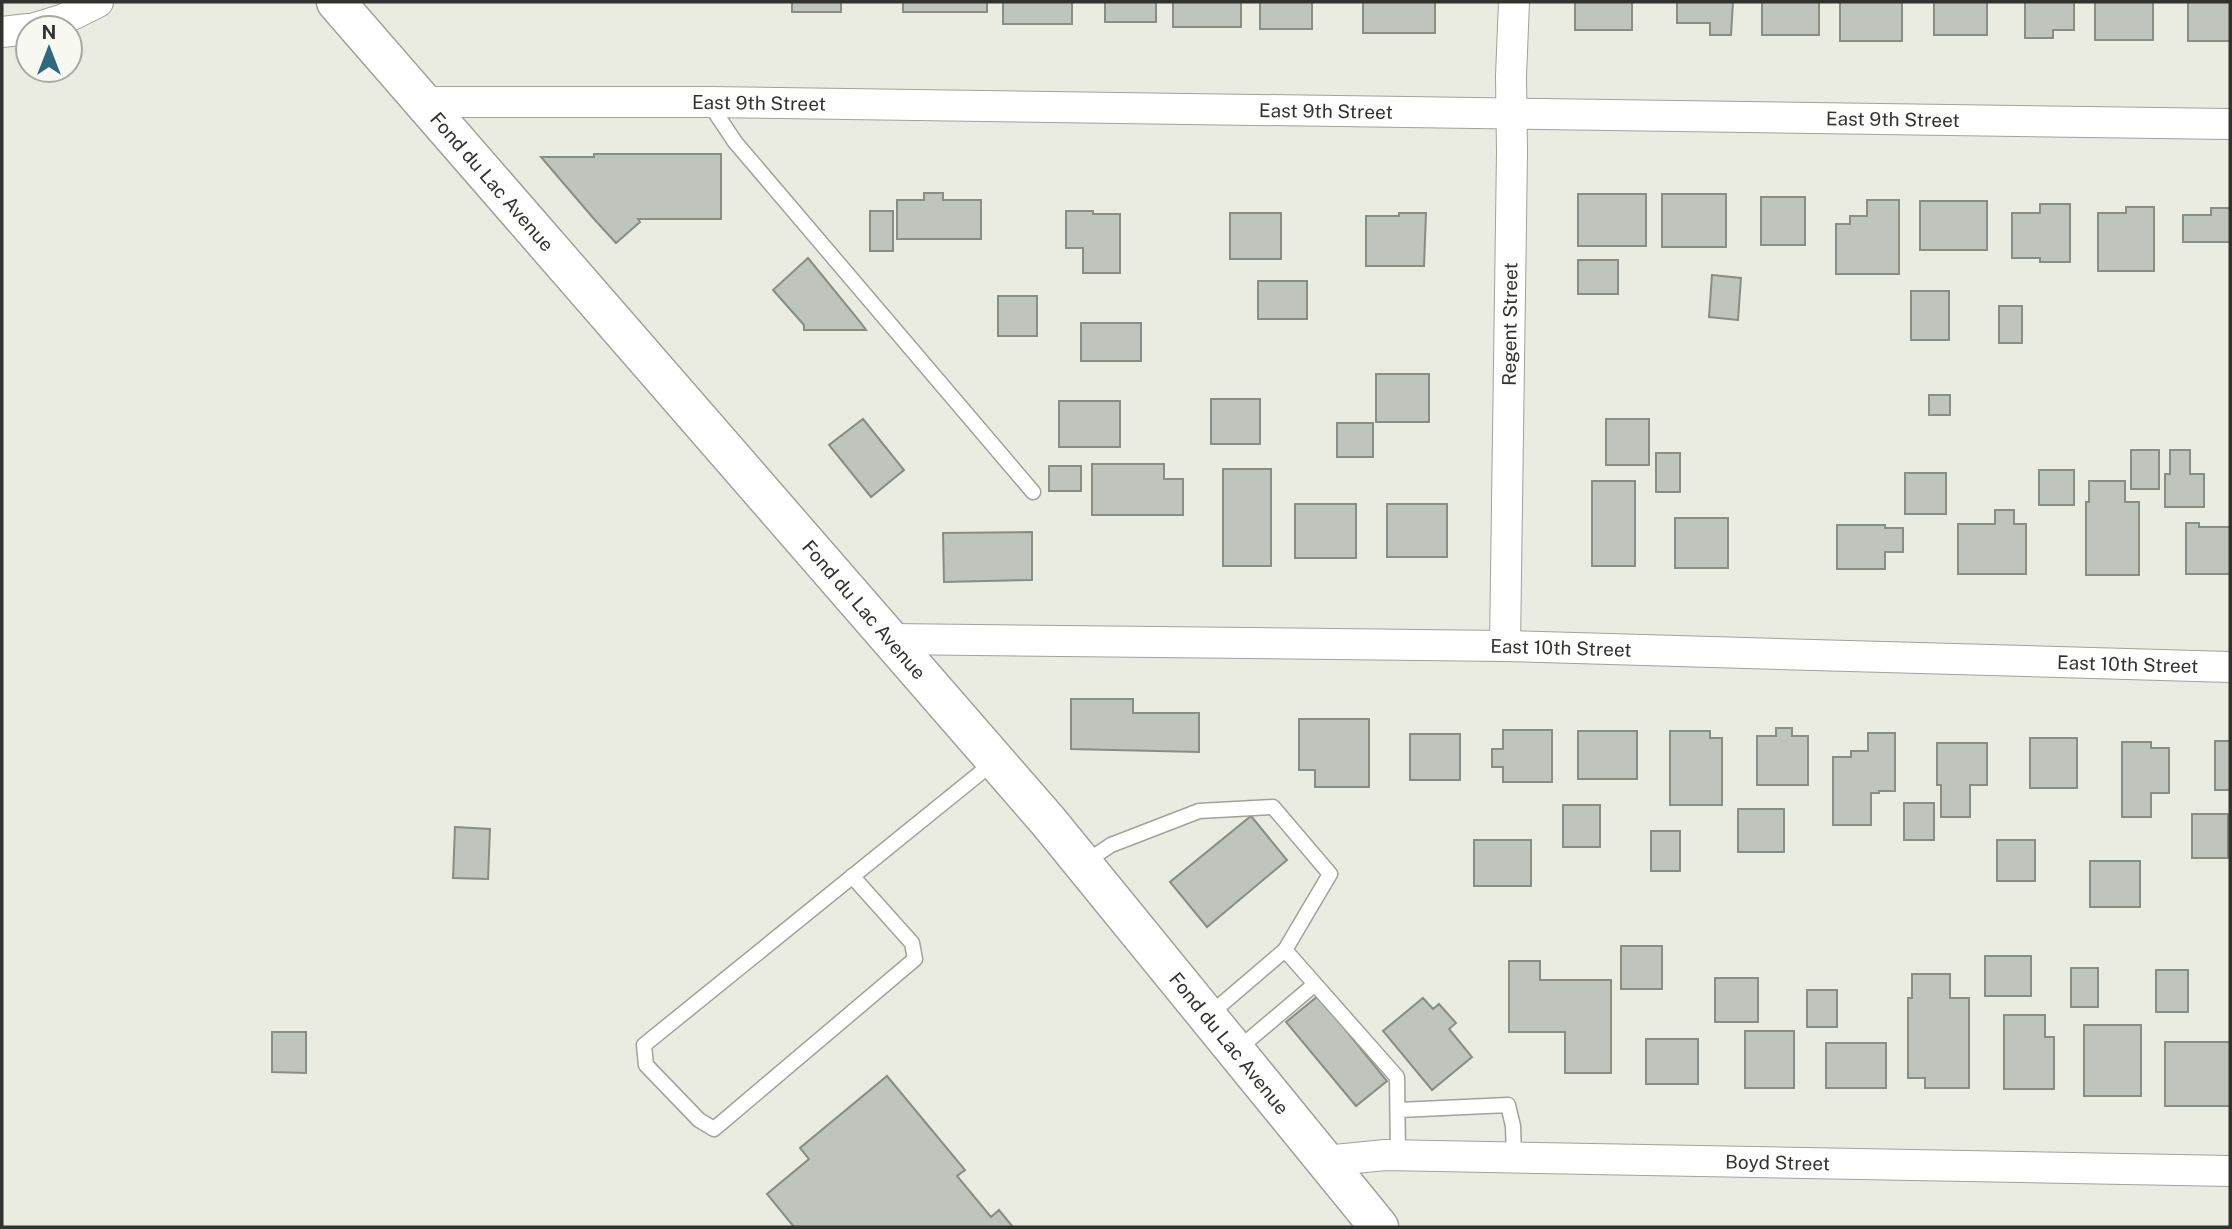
<svg xmlns="http://www.w3.org/2000/svg" width="2232" height="1229" font-family="'Public Sans',sans-serif">
<style>
.building{fill:#bfc5bd;stroke:#888d86;stroke-width:2}
.lines{fill:none;stroke-linecap:round;stroke-linejoin:round}
.lane-casing{stroke:#a1a29a;stroke-width:17}
.street-casing{stroke:#a1a29a;stroke-width:32}
.secondary-casing{stroke:#a1a29a;stroke-width:41}
.lane{stroke:#fff;stroke-width:14}
.street{stroke:#fff;stroke-width:30}
.secondary{stroke:#fff;stroke-width:38}
.labels{text-anchor:middle;stroke-width:5;stroke-linejoin:round;paint-order:stroke}
.street-label{font-size:19px;fill:#32322f;stroke:#f7f8ef}
</style>
<rect width="100%" height="100%" fill="#eaebe1"/>
<path class="building" d="M 792,2 L 841,2 L 841,12 L 792,12 Z
M 903,2 L 987,2 L 987,12 L 903,12 Z
M 1003,2 L 1072,2 L 1072,24 L 1003,24 Z
M 1105,2 L 1156,2 L 1156,22 L 1105,22 Z
M 1173,2 L 1241,2 L 1241,27 L 1173,27 Z
M 1260,2 L 1312,2 L 1312,29 L 1260,29 Z
M 1363,2 L 1435,2 L 1435,33 L 1363,33 Z
M 1575,2 L 1632,2 L 1632,30 L 1575,30 Z
M 1677,2 L 1733,2 L 1731,35 L 1710,35 L 1710,23 L 1677,23 Z
M 1762,2 L 1819,2 L 1819,35 L 1762,35 Z
M 1840,2 L 1902,2 L 1902,41 L 1840,41 Z
M 1934,2 L 1987,2 L 1987,35 L 1934,35 Z
M 2025,2 L 2074,2 L 2074,30 L 2053,30 L 2053,38 L 2025,38 Z
M 2095,2 L 2153,2 L 2153,40 L 2095,40 Z
M 2188,2 L 2230,2 L 2230,41 L 2188,41 Z
M 594,154 L 721,154 L 721,219 L 638,219 L 640,222 L 616,243 L 594,219 L 541,157 L 594,157 Z
M 924,193 L 943,193 L 943,200 L 981,200 L 981,239 L 897,239 L 897,200 L 924,200 Z
M 1578,194 L 1646,194 L 1646,246 L 1578,246 Z
M 1662,194 L 1726,194 L 1726,247 L 1662,247 Z
M 1761,197 L 1805,197 L 1805,245 L 1761,245 Z
M 1867,200 L 1899,200 L 1899,274 L 1836,274 L 1836,224 L 1850,224 L 1850,216 L 1867,216 Z
M 1920,201 L 1987,201 L 1987,250 L 1920,250 Z
M 2040,204 L 2070,204 L 2070,262 L 2040,262 L 2040,258 L 2012,258 L 2012,213 L 2040,213 Z
M 2126,207 L 2154,207 L 2154,271 L 2098,271 L 2098,213 L 2126,213 Z
M 2211,208 L 2230,208 L 2230,242 L 2183,242 L 2183,215 L 2211,215 Z
M 870,211 L 893,211 L 893,251 L 870,251 Z
M 1066,211 L 1093,211 L 1093,214 L 1120,214 L 1120,273 L 1083,273 L 1083,248 L 1066,248 Z
M 1230,213 L 1281,213 L 1281,259 L 1230,259 Z
M 1399,213 L 1426,213 L 1424,266 L 1366,266 L 1366,216 L 1399,216 Z
M 808,258 L 861,323 L 866,330 L 804,330 L 804,325 L 773,290 Z
M 1578,260 L 1618,260 L 1618,294 L 1578,294 Z
M 1712,275 L 1741,278 L 1738,320 L 1709,317 Z
M 1258,281 L 1307,281 L 1307,319 L 1258,319 Z
M 1911,291 L 1949,291 L 1949,340 L 1911,340 Z
M 998,296 L 1037,296 L 1037,336 L 998,336 Z
M 1999,306 L 2022,306 L 2022,343 L 1999,343 Z
M 1081,323 L 1141,323 L 1141,361 L 1081,361 Z
M 1376,374 L 1429,374 L 1429,422 L 1376,422 Z
M 1929,395 L 1950,395 L 1950,415 L 1929,415 Z
M 1211,399 L 1260,399 L 1260,444 L 1211,444 Z
M 1059,401 L 1120,401 L 1120,447 L 1059,447 Z
M 863,419 L 904,470 L 871,497 L 829,445 Z
M 1606,419 L 1649,419 L 1649,465 L 1606,465 Z
M 1337,423 L 1373,423 L 1373,457 L 1337,457 Z
M 2131,450 L 2159,450 L 2159,489 L 2131,489 Z
M 2170,450 L 2190,450 L 2190,474 L 2204,474 L 2204,507 L 2165,507 L 2165,474 L 2170,474 Z
M 1656,453 L 1680,453 L 1680,492 L 1656,492 Z
M 1092,464 L 1164,464 L 1164,479 L 1183,479 L 1183,515 L 1092,515 Z
M 1049,466 L 1081,466 L 1081,491 L 1049,491 Z
M 1223,469 L 1271,469 L 1271,566 L 1223,566 Z
M 2039,470 L 2074,470 L 2074,505 L 2039,505 Z
M 1905,473 L 1946,473 L 1946,514 L 1905,514 Z
M 1592,481 L 1635,481 L 1635,566 L 1592,566 Z
M 2089,481 L 2125,481 L 2125,502 L 2139,502 L 2139,575 L 2086,575 L 2086,502 L 2089,502 Z
M 1295,504 L 1356,504 L 1356,558 L 1295,558 Z
M 1387,504 L 1447,504 L 1447,557 L 1387,557 Z
M 1995,510 L 2014,510 L 2014,524 L 2026,524 L 2026,574 L 1958,574 L 1958,524 L 1995,524 Z
M 1675,518 L 1728,518 L 1728,568 L 1675,568 Z
M 2186,523 L 2199,523 L 2199,527 L 2230,527 L 2230,574 L 2186,574 Z
M 1837,525 L 1885,525 L 1885,528 L 1903,528 L 1903,552 L 1885,552 L 1885,569 L 1837,569 Z
M 1032,532 L 1032,580 L 944,582 L 943,533 Z
M 1071,699 L 1133,699 L 1133,713 L 1199,713 L 1199,752 L 1071,749 Z
M 1299,719 L 1369,719 L 1369,787 L 1315,787 L 1315,770 L 1299,770 Z
M 1776,728 L 1792,728 L 1792,736 L 1808,736 L 1808,785 L 1757,785 L 1757,736 L 1776,736 Z
M 1503,730 L 1552,730 L 1552,782 L 1503,782 L 1503,767 L 1492,767 L 1492,749 L 1503,749 Z
M 1578,731 L 1637,731 L 1637,779 L 1578,779 Z
M 1670,731 L 1710,731 L 1710,738 L 1722,738 L 1722,805 L 1670,805 Z
M 1868,733 L 1895,733 L 1895,791 L 1879,791 L 1879,793 L 1871,793 L 1871,825 L 1833,825 L 1833,757 L 1851,757 L 1851,751 L 1868,751 Z
M 1410,734 L 1460,734 L 1460,780 L 1410,780 Z
M 2030,738 L 2077,738 L 2077,788 L 2030,788 Z
M 2215,741 L 2230,741 L 2230,790 L 2215,790 Z
M 2122,742 L 2151,742 L 2151,748 L 2169,748 L 2169,793 L 2151,793 L 2151,817 L 2122,817 Z
M 1937,743 L 1987,743 L 1987,785 L 1970,785 L 1970,817 L 1941,817 L 1941,785 L 1937,785 Z
M 1904,803 L 1934,803 L 1934,840 L 1904,840 Z
M 1563,805 L 1600,805 L 1600,847 L 1563,847 Z
M 1738,809 L 1784,809 L 1784,852 L 1738,852 Z
M 2192,814 L 2228,814 L 2228,858 L 2192,858 Z
M 1251,816 L 1287,860 L 1207,927 L 1170,882 Z
M 455,827 L 490,829 L 488,879 L 453,878 Z
M 1651,831 L 1680,831 L 1680,871 L 1651,871 Z
M 1474,840 L 1531,840 L 1531,886 L 1474,886 Z
M 1997,840 L 2035,840 L 2035,881 L 1997,881 Z
M 2090,861 L 2140,861 L 2140,907 L 2090,907 Z
M 1621,946 L 1662,946 L 1662,989 L 1621,989 Z
M 1985,956 L 2031,956 L 2031,996 L 1985,996 Z
M 1509,961 L 1540,961 L 1540,980 L 1611,980 L 1611,1073 L 1565,1073 L 1565,1032 L 1509,1032 Z
M 2071,968 L 2098,968 L 2098,1007 L 2071,1007 Z
M 2156,970 L 2188,970 L 2188,1012 L 2156,1012 Z
M 1912,974 L 1950,974 L 1950,998 L 1969,998 L 1969,1088 L 1925,1088 L 1925,1078 L 1908,1078 L 1908,998 L 1912,998 Z
M 1715,978 L 1758,978 L 1758,1022 L 1715,1022 Z
M 1807,990 L 1837,990 L 1837,1027 L 1807,1027 Z
M 1318,996 L 1387,1081 L 1356,1106 L 1286,1022 Z
M 1423,998 L 1433,1009 L 1439,1004 L 1456,1023 L 1449,1029 L 1472,1057 L 1432,1090 L 1383,1031 Z
M 2004,1015 L 2045,1015 L 2045,1037 L 2054,1037 L 2054,1089 L 2004,1089 Z
M 2084,1025 L 2141,1025 L 2141,1096 L 2084,1096 Z
M 1745,1031 L 1794,1031 L 1794,1088 L 1745,1088 Z
M 272,1032 L 306,1032 L 306,1073 L 272,1072 Z
M 1646,1039 L 1698,1039 L 1698,1084 L 1646,1084 Z
M 2165,1042 L 2230,1042 L 2230,1106 L 2165,1106 Z
M 1826,1043 L 1886,1043 L 1886,1088 L 1826,1088 Z
M 887,1076 L 965,1170 L 957,1176 L 991,1217 L 999,1210 L 1013,1227 L 794,1227 L 767,1194 L 809,1159 L 800,1148 Z"/>
<g class="lines">
<defs>
<path id="lane" d="M 709,103 L 735,142 L 1033,492
M 1084,863 L 1111,845 L 1199,811 L 1273,807 L 1330,874 L 1285,950
M 852,876 L 912,943 L 915,959 L 714,1129 L 699,1120 L 646,1065 L 644,1045 L 995,761
M 1209,1015 L 1285,950 L 1397,1077 L 1398,1156
M 1237,1050 L 1315,984
M 1399,1110 L 1508,1105 L 1513,1126 L 1514,1157"/>
<g id="street">
<path d="M 35,28 L 64,19 L 98,2"/>
<path d="M 2,32 L 28,29"/>
<path id="s1" d="M 421,102 L 708,102 L 2230,124"/>
<path id="s2" d="M 891,639 L 1505,646 L 2230,667"/>
<path id="s3" d="M 1505,646 L 1512,152 L 1511,76 L 1514,2"/>
<path id="s4" d="M 1325,1161 L 1385,1155 L 2230,1171"/>
</g>
<g id="secondary">
<path id="s5" d="M 336,2 L 1048,821 L 1379,1227"/>
</g>
</defs>
<use href="#lane" class="lane-casing"/>
<use href="#street" class="street-casing"/>
<use href="#secondary" class="secondary-casing"/>
<use href="#lane" class="lane"/>
<use href="#street" class="street"/>
<use href="#secondary" class="secondary"/>
</g>
<g class="labels">
<g class="street-label">
<text dy="7" stroke="none"><textPath href="#s1" startOffset="338">East 9th Street</textPath></text>
<text dy="7" stroke="none"><textPath href="#s1" startOffset="905">East 9th Street</textPath></text>
<text dy="7" stroke="none"><textPath href="#s1" startOffset="1472">East 9th Street</textPath></text>
<text dy="7" stroke="none"><textPath href="#s5" startOffset="238">Fond du Lac Avenue</textPath></text>
<text dy="7" stroke="none"><textPath href="#s3" startOffset="322">Regent Street</textPath></text>
<text dy="7" stroke="none"><textPath href="#s5" startOffset="805">Fond du Lac Avenue</textPath></text>
<text dy="7" stroke="none"><textPath href="#s2" startOffset="670">East 10th Street</textPath></text>
<text dy="7" stroke="none"><textPath href="#s2" startOffset="1237">East 10th Street</textPath></text>
<text dy="7" stroke="none"><textPath href="#s5" startOffset="1372">Fond du Lac Avenue</textPath></text>
<text dy="7" stroke="none"><textPath href="#s4" startOffset="453">Boyd Street</textPath></text>
</g>
</g>
<rect width="2232" height="1229" fill="none" stroke="#32322f" stroke-width="7"/>
<g transform="translate(49 49)"><circle r="33" fill="#f7f8ef" stroke="#a8a9a2" stroke-width="2"/>
<path d="M0-5L12 26L0 18L-12 26Z" fill="#2f6881"/>
<text y="-10" font-size="19" font-weight="bold" text-anchor="middle" fill="#32322f">N</text>
</g>
</svg>
